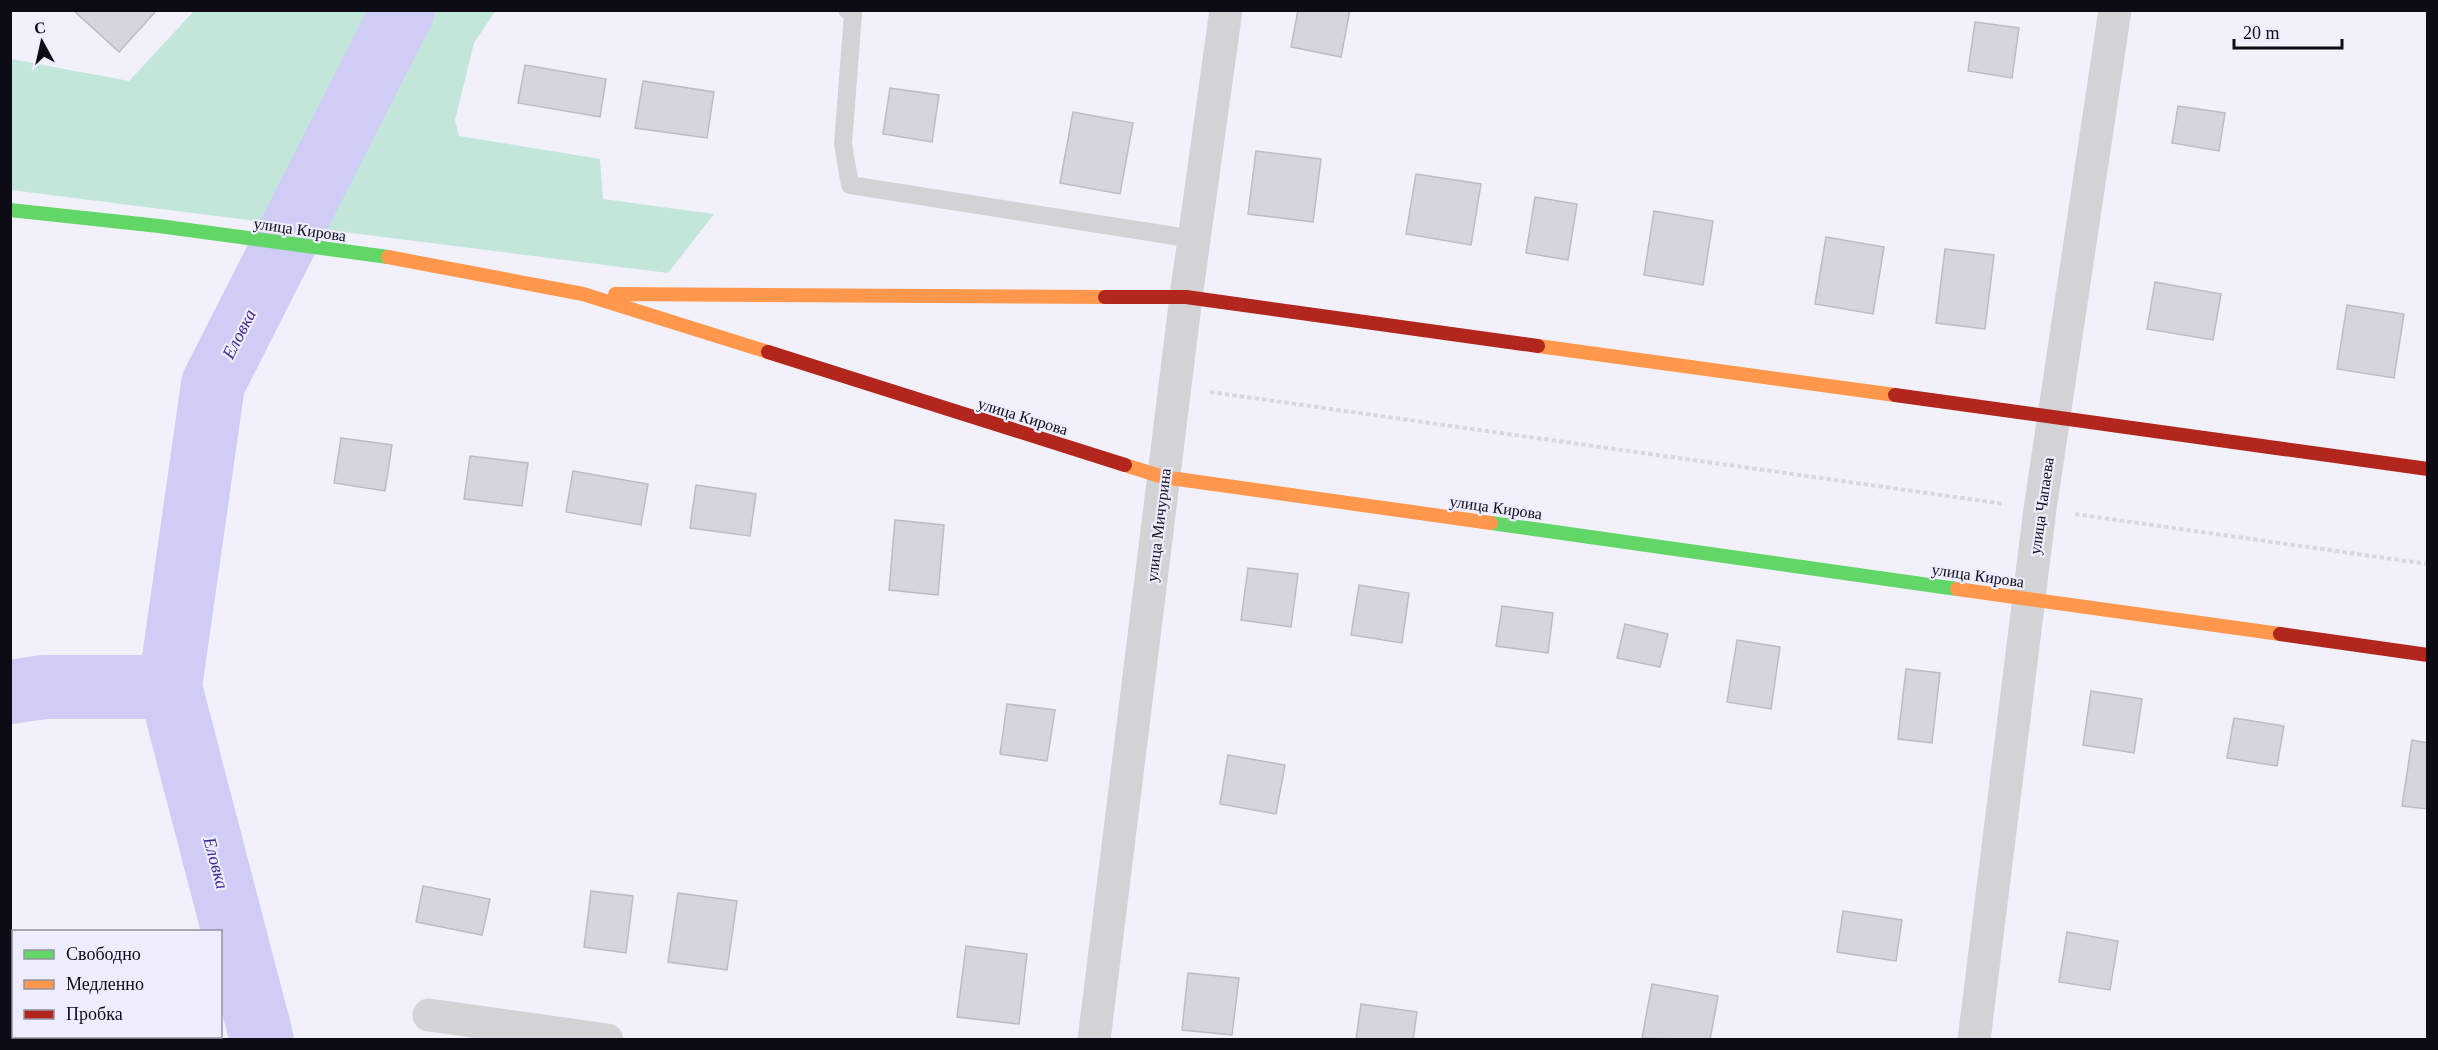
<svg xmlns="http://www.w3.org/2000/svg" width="2438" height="1050" font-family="Georgia,serif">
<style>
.green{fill:#c3e6da}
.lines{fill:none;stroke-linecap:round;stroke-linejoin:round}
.river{stroke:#cfcdf6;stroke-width:64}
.building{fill:#d5d5de;stroke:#bcbbc5;stroke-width:1.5}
.path{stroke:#d8d8dc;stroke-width:4;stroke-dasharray:4.5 3;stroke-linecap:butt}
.lane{stroke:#d3d3d6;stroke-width:18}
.street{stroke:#d3d3d6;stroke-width:33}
.fast{stroke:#63d668;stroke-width:14}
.slow{stroke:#ff974d;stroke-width:14}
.jam{stroke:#b3261e;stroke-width:14}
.labels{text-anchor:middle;stroke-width:4.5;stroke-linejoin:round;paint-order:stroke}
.street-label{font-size:16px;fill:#0d0c15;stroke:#eeedff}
.water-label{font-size:18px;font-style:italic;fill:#40288d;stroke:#eeedff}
</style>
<rect width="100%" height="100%" fill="#f2f1fb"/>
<path class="green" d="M 496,10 L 474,43 L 455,120 L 459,136 L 600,159 L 603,199 L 714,214 L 668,273 L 11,190 L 11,59 L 129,81 L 194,11 Z"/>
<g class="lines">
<path class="river" d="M 10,692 L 44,687 L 170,687
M 262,1040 L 170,687 L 213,384 L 403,10"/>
</g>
<path class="building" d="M 73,10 L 157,10 L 119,52 Z
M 1298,10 L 1350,10 L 1341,57 L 1291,47 Z
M 1975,22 L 2019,28 L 2012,78 L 1968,71 Z
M 525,65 L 606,79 L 600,117 L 518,103 Z
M 643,81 L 714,92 L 707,138 L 635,128 Z
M 890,88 L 939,95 L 932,142 L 883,134 Z
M 2178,106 L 2225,113 L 2219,151 L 2172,143 Z
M 1073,112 L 1133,123 L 1120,194 L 1060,183 Z
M 1256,151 L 1321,159 L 1313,222 L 1248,214 Z
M 1416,174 L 1481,184 L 1471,245 L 1406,234 Z
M 1535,197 L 1577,204 L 1568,260 L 1526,253 Z
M 1654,211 L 1713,221 L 1703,285 L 1644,275 Z
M 1826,237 L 1884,247 L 1873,314 L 1815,304 Z
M 1945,249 L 1994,255 L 1985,329 L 1936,323 Z
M 2155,282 L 2221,294 L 2213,340 L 2147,329 Z
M 2347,305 L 2404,314 L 2394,378 L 2337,369 Z
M 341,438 L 392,445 L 385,491 L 334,483 Z
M 470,456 L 528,463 L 522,506 L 464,499 Z
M 573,471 L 648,484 L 641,525 L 566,512 Z
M 696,485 L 756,494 L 750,536 L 690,528 Z
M 895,520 L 944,525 L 938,595 L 889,590 Z
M 1248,568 L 1298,574 L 1291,627 L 1241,620 Z
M 1359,585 L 1409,593 L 1402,643 L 1351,635 Z
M 1502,606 L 1553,613 L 1548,653 L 1496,646 Z
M 1625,624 L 1668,634 L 1660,667 L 1617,658 Z
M 1737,640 L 1780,647 L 1771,709 L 1727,702 Z
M 1906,669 L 1940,673 L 1932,743 L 1898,739 Z
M 2091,691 L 2142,699 L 2134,753 L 2083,745 Z
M 1007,704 L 1055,710 L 1047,761 L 1000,754 Z
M 2234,718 L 2284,726 L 2277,766 L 2227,758 Z
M 2412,740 L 2428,743 L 2428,809 L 2402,806 Z
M 1228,755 L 1285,765 L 1276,814 L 1220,804 Z
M 423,886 L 490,899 L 482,935 L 416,922 Z
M 591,891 L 633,896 L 626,953 L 584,947 Z
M 678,893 L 737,901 L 727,970 L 668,962 Z
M 1843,911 L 1902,920 L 1896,961 L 1837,952 Z
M 2067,932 L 2118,941 L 2110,990 L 2059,982 Z
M 966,946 L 1027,954 L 1019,1024 L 957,1017 Z
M 10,959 L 14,959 L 14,997 L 10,997 Z
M 1188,973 L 1239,978 L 1232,1035 L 1182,1030 Z
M 1652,984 L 1718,996 L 1710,1040 L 1642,1038 Z
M 1361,1004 L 1417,1012 L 1413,1040 L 1356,1040 Z
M 10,1026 L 14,1026 L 14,1036 L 45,1036 L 45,1040 L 10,1040 Z"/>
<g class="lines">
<path class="path" d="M 1210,392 L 2005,504
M 2075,514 L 2428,564"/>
<path class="lane" d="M 847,10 L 853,14 L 843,144 L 850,185 L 1194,239"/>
<path class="street" d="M 429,1015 L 607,1040
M 1094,1040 L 1186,297 L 1226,10
M 1974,1040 L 2040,509 L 2115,10"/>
<path class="fast" d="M 10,210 L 159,226 L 388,257
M 1491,523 L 1957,589"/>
<path class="slow" d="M 388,257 L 583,294 L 768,352
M 615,294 L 1105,297
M 1538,346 L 1895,395
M 1125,465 L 1163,477 L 1491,523
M 1957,589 L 2280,634"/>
<path class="jam" d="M 1105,297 L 1186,297 L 1538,346
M 768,352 L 1125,465
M 1895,395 L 2428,469
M 2280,634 L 2428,655"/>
</g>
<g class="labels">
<g class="street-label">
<text transform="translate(300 229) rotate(8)" y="6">улица Кирова</text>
<text transform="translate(1023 416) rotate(17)" y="6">улица Кирова</text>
<text transform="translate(2041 506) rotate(-82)" y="6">улица Чапаева</text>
<text transform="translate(1496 507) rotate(8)" y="6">улица Кирова</text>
<text transform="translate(1158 525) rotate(-83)" y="6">улица Мичурина</text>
<text transform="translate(1978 575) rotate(8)" y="6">улица Кирова</text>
</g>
<g class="water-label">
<text transform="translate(239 334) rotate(-63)" y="6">Еловка</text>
<text transform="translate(216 863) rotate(75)" y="6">Еловка</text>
</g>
</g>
<rect width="2438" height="1050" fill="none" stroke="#0d0c15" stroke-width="24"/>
<rect x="12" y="930" width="210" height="108" fill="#eeedff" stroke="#9493a1" stroke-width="1.5"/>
<rect x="24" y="950" width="30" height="9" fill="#63d668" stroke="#9493a1" stroke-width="1.5"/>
<text x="66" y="960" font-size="18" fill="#0d0c15">Свободно</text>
<rect x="24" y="980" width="30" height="9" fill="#ff974d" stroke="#9493a1" stroke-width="1.5"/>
<text x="66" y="990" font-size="18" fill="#0d0c15">Медленно</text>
<rect x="24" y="1010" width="30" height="9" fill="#b3261e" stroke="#9493a1" stroke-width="1.5"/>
<text x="66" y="1020" font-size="18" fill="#0d0c15">Пробка</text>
<g transform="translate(42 42) rotate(352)" stroke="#eeedff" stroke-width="4.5" paint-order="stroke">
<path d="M0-4.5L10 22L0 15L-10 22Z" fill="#0d0c15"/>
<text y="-9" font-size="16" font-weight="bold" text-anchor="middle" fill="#0d0c15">С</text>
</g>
<path d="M2234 39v9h108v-9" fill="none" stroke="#0d0c15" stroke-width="3"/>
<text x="2243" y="39" font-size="18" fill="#0d0c15" stroke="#eeedff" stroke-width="4.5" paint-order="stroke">20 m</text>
</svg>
